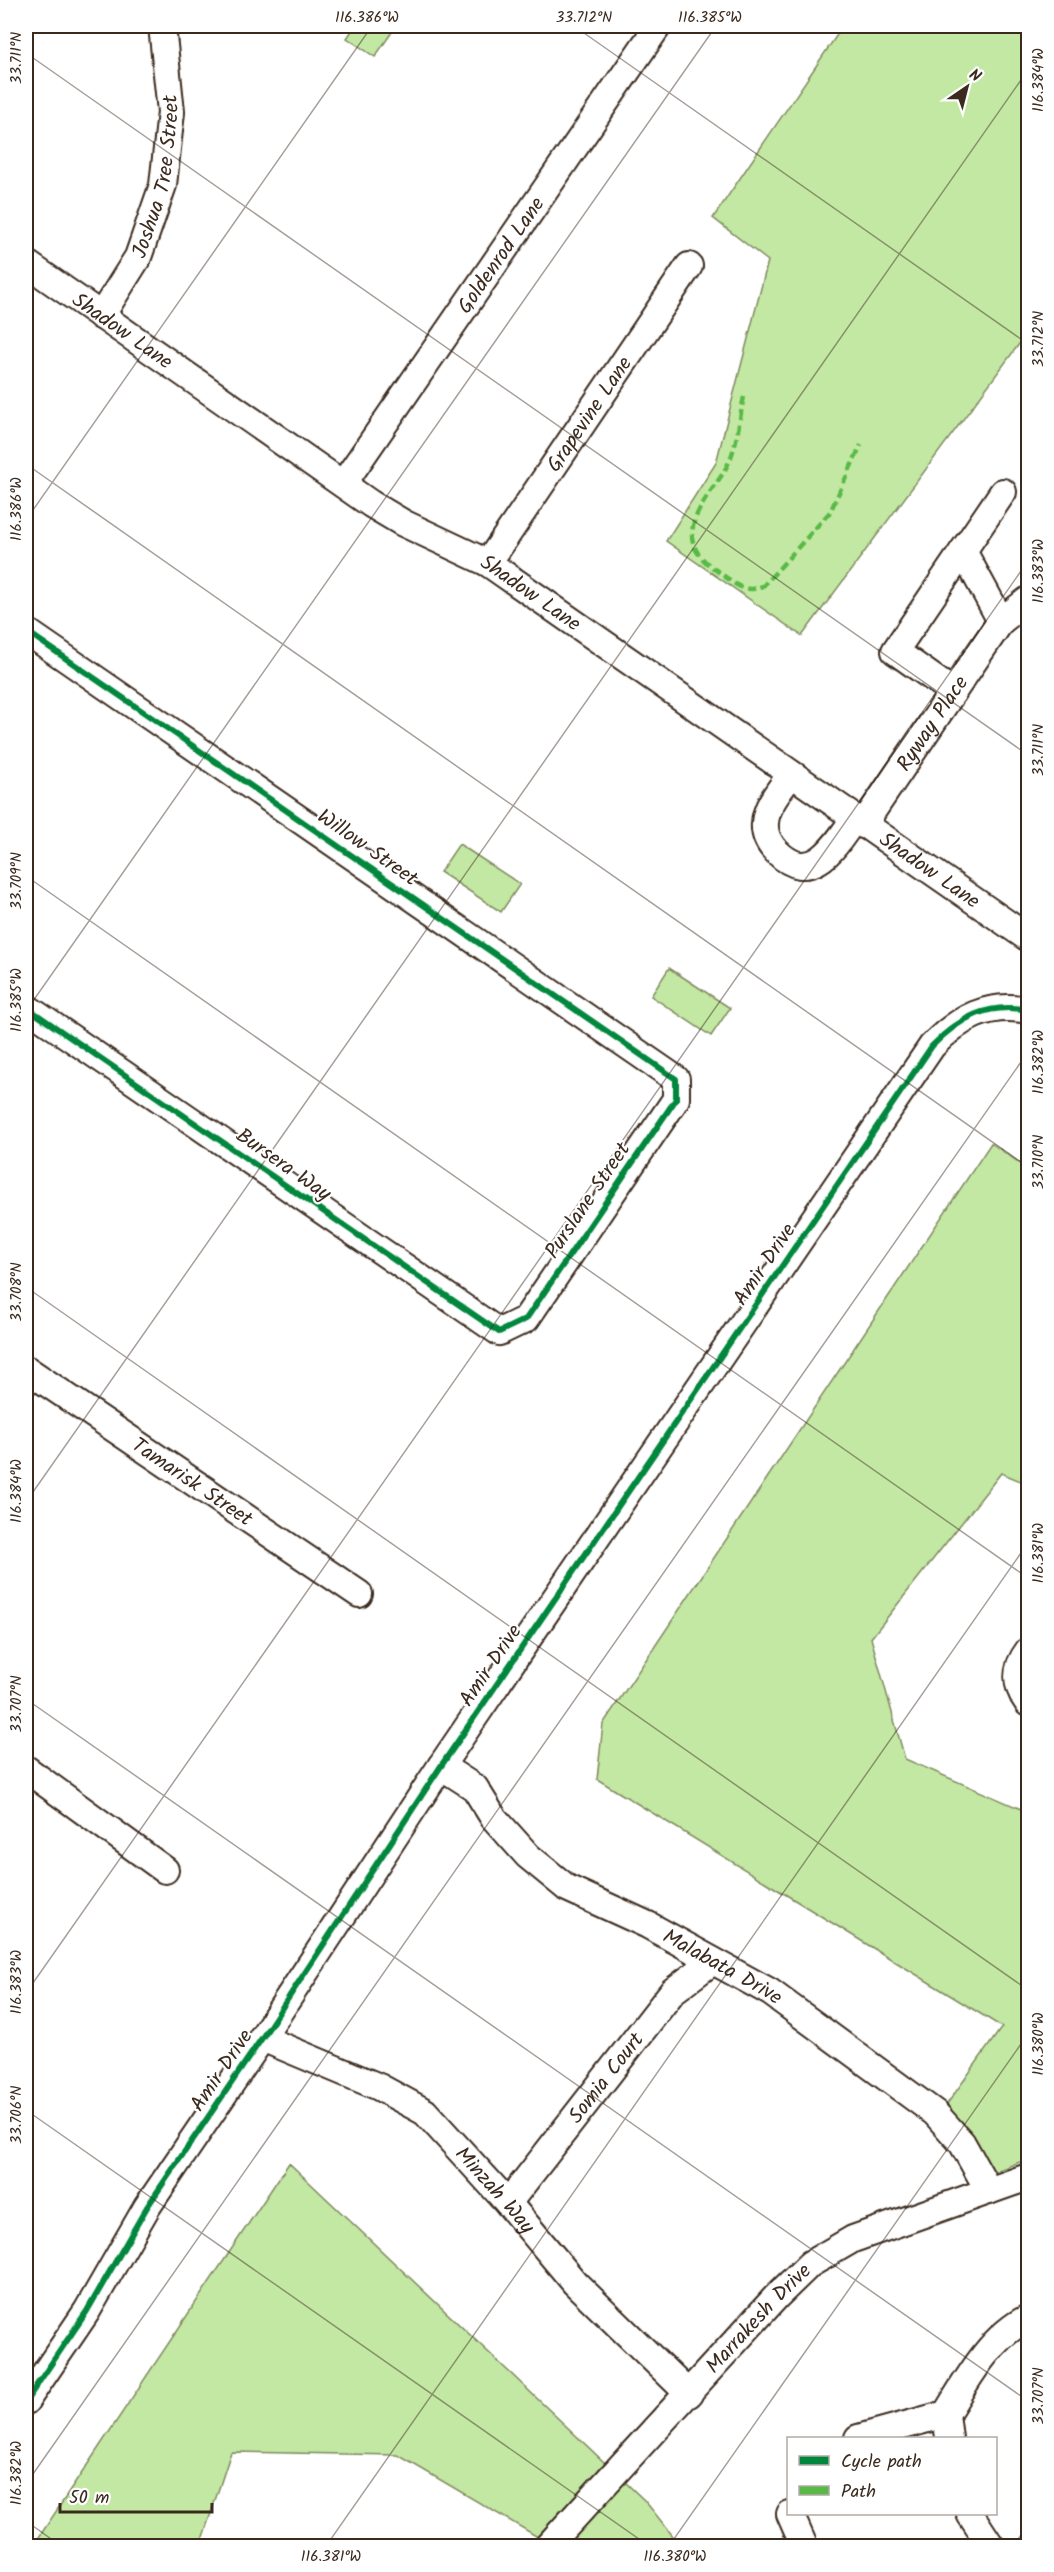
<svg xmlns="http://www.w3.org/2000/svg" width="1054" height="2572" font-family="Kalam,sans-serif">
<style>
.green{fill:#c3e8a3;stroke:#7f8960;stroke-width:1.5}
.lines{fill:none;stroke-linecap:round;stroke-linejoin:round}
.minor-casing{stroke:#3b2a1e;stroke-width:30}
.minor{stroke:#fff;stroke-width:26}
.quiet{stroke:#58b947;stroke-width:4.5;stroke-dasharray:9 4.5;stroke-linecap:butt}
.cycleway-casing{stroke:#fff;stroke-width:10}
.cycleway{stroke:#00873e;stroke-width:6}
.ticks{fill:none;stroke:#3b2a1e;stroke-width:1.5;stroke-opacity:0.45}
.labels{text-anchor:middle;stroke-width:4.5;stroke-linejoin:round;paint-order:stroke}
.street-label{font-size:21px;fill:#3b2a1e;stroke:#fff}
.neatline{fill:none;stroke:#3b2a1e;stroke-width:2}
.ticks-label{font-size:15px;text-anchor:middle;fill:#3b2a1e}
</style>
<rect width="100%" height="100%" fill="#fff"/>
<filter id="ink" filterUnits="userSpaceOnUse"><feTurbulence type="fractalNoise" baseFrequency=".0167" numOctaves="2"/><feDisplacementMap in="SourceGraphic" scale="12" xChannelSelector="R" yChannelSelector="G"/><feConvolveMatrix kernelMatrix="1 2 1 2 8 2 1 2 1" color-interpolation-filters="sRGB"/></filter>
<g filter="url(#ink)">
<path class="green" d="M 355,26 L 396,26 L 375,57 L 347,38 Z
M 843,26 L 1028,26 L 1028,332 L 802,636 L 666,541 L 716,463 L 768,261 L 713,218 Z
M 459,844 L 520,884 L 501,912 L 440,872 Z
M 669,968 L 730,1008 L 711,1036 L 651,996 Z
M 991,1143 L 1028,1169 L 1028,1484 L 1001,1473 L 871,1638 L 905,1759 L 1028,1812 L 1028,2159 L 988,2174 L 947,2104 L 1002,2027 L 597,1779 L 603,1724 Z
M 289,2163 L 645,2501 L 681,2546 L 553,2546 L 398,2455 L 231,2452 L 200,2546 L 33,2546 Z"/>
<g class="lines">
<defs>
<g id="minor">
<path id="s1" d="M 26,263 L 371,504 L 403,523 L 488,563 L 1028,938"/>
<path id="s2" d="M 101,316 L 138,257 L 163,185 L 171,112 L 162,26"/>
<path id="s3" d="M 343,484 L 658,26"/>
<path d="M 963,551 L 1001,621"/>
<path id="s4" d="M 488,563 L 689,266"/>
<path d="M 26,631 L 676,1079 L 676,1099 L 526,1319 L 499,1332 L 26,1007"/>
<path d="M 953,692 L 895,651 L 1003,492"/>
<path d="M 791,774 C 781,789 766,805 765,823 C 764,834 769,844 777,852 C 812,886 835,846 854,819"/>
<path id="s5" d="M 863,825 L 1001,621 L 1028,600"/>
<path id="s6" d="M 26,1369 L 359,1594"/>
<path d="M 1028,1651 C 1015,1668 1015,1685 1028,1703"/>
<path id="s7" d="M 441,1766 L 475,1788 L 493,1817 L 528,1856 L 567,1888 L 648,1925 L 770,1992 L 935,2113 L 962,2143 L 989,2191"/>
<path d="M 26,1769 L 165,1870"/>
<path id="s8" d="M 262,2038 L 379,2087 L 425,2112 L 508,2203 L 575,2283 L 689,2394"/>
<path id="s9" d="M 508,2203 L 673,1991 L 713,1961"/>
<path d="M 26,2401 L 87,2311 L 147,2207 L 262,2038 L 441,1766 L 932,1046 C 959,1018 988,1002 1028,1010"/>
<path d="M 946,2414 C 968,2378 990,2337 1028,2318"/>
<path d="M 858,2438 L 946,2414 L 949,2438"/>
<path d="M 790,2514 L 804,2546"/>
<path d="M 970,2514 L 991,2546"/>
<path id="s10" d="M 548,2546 L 776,2297 L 810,2264 L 853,2239 L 1028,2177"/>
</g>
</defs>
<use href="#minor" class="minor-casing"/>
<use href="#minor" class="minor"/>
<path class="quiet" d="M 744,397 C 739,419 738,443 728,464 C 715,492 673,527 702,558 C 709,566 719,572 727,578 C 739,588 750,593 764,585 L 830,512 L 861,445"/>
<defs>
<path id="cycleway" d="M 26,631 L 676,1079 L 676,1099 L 526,1319 L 499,1332 L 26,1007
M 26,2401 L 87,2311 L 147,2207 L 262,2038 L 441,1766 L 932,1046 C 959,1018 988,1002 1028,1010"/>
</defs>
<use href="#cycleway" class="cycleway-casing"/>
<use href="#cycleway" class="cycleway"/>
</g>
</g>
<path class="ticks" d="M 574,26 L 1028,344M 26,29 L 28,26M 26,53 L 1028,755M 26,464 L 1028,1167M 26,520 L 372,26M 26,876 L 1028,1578M 26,1011 L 716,26M 26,1287 L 1028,1990M 26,1502 L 1028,70M 26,1699 L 1028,2401M 26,1993 L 1028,561M 26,2110 L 649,2546M 26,2484 L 1028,1052M 26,2521 L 61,2546M 326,2546 L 1028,1543M 669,2546 L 1028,2034M 1013,2546 L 1028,2525"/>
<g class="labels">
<g class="street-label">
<text dy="7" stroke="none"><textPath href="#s2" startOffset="153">Joshua Tree Street</textPath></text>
<text dy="7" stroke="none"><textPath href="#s3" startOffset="278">Goldenrod Lane</textPath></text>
<text dy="7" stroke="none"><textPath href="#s1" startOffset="118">Shadow Lane</textPath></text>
<text dy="7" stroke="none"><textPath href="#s4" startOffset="180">Grapevine Lane</textPath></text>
<text dy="7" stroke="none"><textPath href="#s1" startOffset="604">Shadow Lane</textPath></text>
<text dy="7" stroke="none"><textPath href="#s5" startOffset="123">Ryway Place</textPath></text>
<text transform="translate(368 847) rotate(35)" y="7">Willow Street</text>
<text dy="7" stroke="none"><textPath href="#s1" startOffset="1090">Shadow Lane</textPath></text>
<text transform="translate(284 1164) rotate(35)" y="7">Bursera Way</text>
<text transform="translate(587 1200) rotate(-56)" y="7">Purslane Street</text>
<text transform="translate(764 1264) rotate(-56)" y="7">Amir Drive</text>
<text dy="7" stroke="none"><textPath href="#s6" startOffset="201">Tamarisk Street</textPath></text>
<text transform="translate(490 1665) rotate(-56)" y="7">Amir Drive</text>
<text dy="7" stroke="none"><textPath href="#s7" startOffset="352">Malabata Drive</textPath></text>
<text transform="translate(221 2070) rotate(-56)" y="7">Amir Drive</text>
<text dy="7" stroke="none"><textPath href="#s9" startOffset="159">Somia Court</textPath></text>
<text dy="7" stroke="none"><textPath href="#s8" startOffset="284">Minzah Way</textPath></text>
<text dy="7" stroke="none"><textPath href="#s10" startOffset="310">Marrakesh Drive</textPath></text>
</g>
</g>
<rect width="1054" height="2572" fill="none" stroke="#fff" stroke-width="66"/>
<rect x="787" y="2437" width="210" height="78" fill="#ffffff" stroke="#b1aaa5" stroke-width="1.5"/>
<rect x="799" y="2456" width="30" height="9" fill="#00873e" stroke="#b1aaa5" stroke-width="1.5"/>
<text x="841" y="2467" font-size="18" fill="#3b2a1e">Cycle path</text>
<rect x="799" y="2486" width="30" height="9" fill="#58b947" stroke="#b1aaa5" stroke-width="1.5"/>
<text x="841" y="2497" font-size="18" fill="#3b2a1e">Path</text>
<g transform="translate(967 87) rotate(35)" stroke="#ffffff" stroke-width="4.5" paint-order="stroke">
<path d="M0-4.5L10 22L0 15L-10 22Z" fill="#3b2a1e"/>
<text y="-9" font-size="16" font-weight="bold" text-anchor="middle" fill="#3b2a1e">N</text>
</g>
<path d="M60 2503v9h152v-9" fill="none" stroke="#3b2a1e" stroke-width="3"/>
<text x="69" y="2503" font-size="18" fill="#3b2a1e" stroke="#ffffff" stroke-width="4.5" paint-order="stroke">50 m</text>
<rect x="33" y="33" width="988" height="2506" class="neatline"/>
<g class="ticks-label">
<text x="367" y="22">116.386°W</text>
<text x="584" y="22">33.712°N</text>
<text x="710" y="22">116.385°W</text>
<text transform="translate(16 58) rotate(-90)" y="5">33.711°N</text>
<text transform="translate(1038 80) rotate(-90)" y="5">116.384°W</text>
<text transform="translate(1038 339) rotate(-90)" y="5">33.712°N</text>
<text transform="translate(16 509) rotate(-90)" y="5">116.386°W</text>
<text transform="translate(1038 571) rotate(-90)" y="5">116.383°W</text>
<text transform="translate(1038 750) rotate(-90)" y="5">33.711°N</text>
<text transform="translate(16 881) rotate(-90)" y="5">33.709°N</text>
<text transform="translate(16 1000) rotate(-90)" y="5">116.385°W</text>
<text transform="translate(1038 1062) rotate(-90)" y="5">116.382°W</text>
<text transform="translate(1038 1162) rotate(-90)" y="5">33.710°N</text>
<text transform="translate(16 1292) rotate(-90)" y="5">33.708°N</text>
<text transform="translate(16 1491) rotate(-90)" y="5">116.384°W</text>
<text transform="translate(1038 1553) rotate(-90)" y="5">116.381°W</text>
<text transform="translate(16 1704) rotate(-90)" y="5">33.707°N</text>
<text transform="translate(16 1982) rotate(-90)" y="5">116.383°W</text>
<text transform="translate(1038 2044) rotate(-90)" y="5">116.380°W</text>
<text transform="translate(16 2115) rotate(-90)" y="5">33.706°N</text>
<text transform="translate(1038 2396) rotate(-90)" y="5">33.707°N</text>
<text transform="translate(16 2473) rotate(-90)" y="5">116.382°W</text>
<text x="331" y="2561">116.381°W</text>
<text x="675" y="2561">116.380°W</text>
</g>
</svg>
